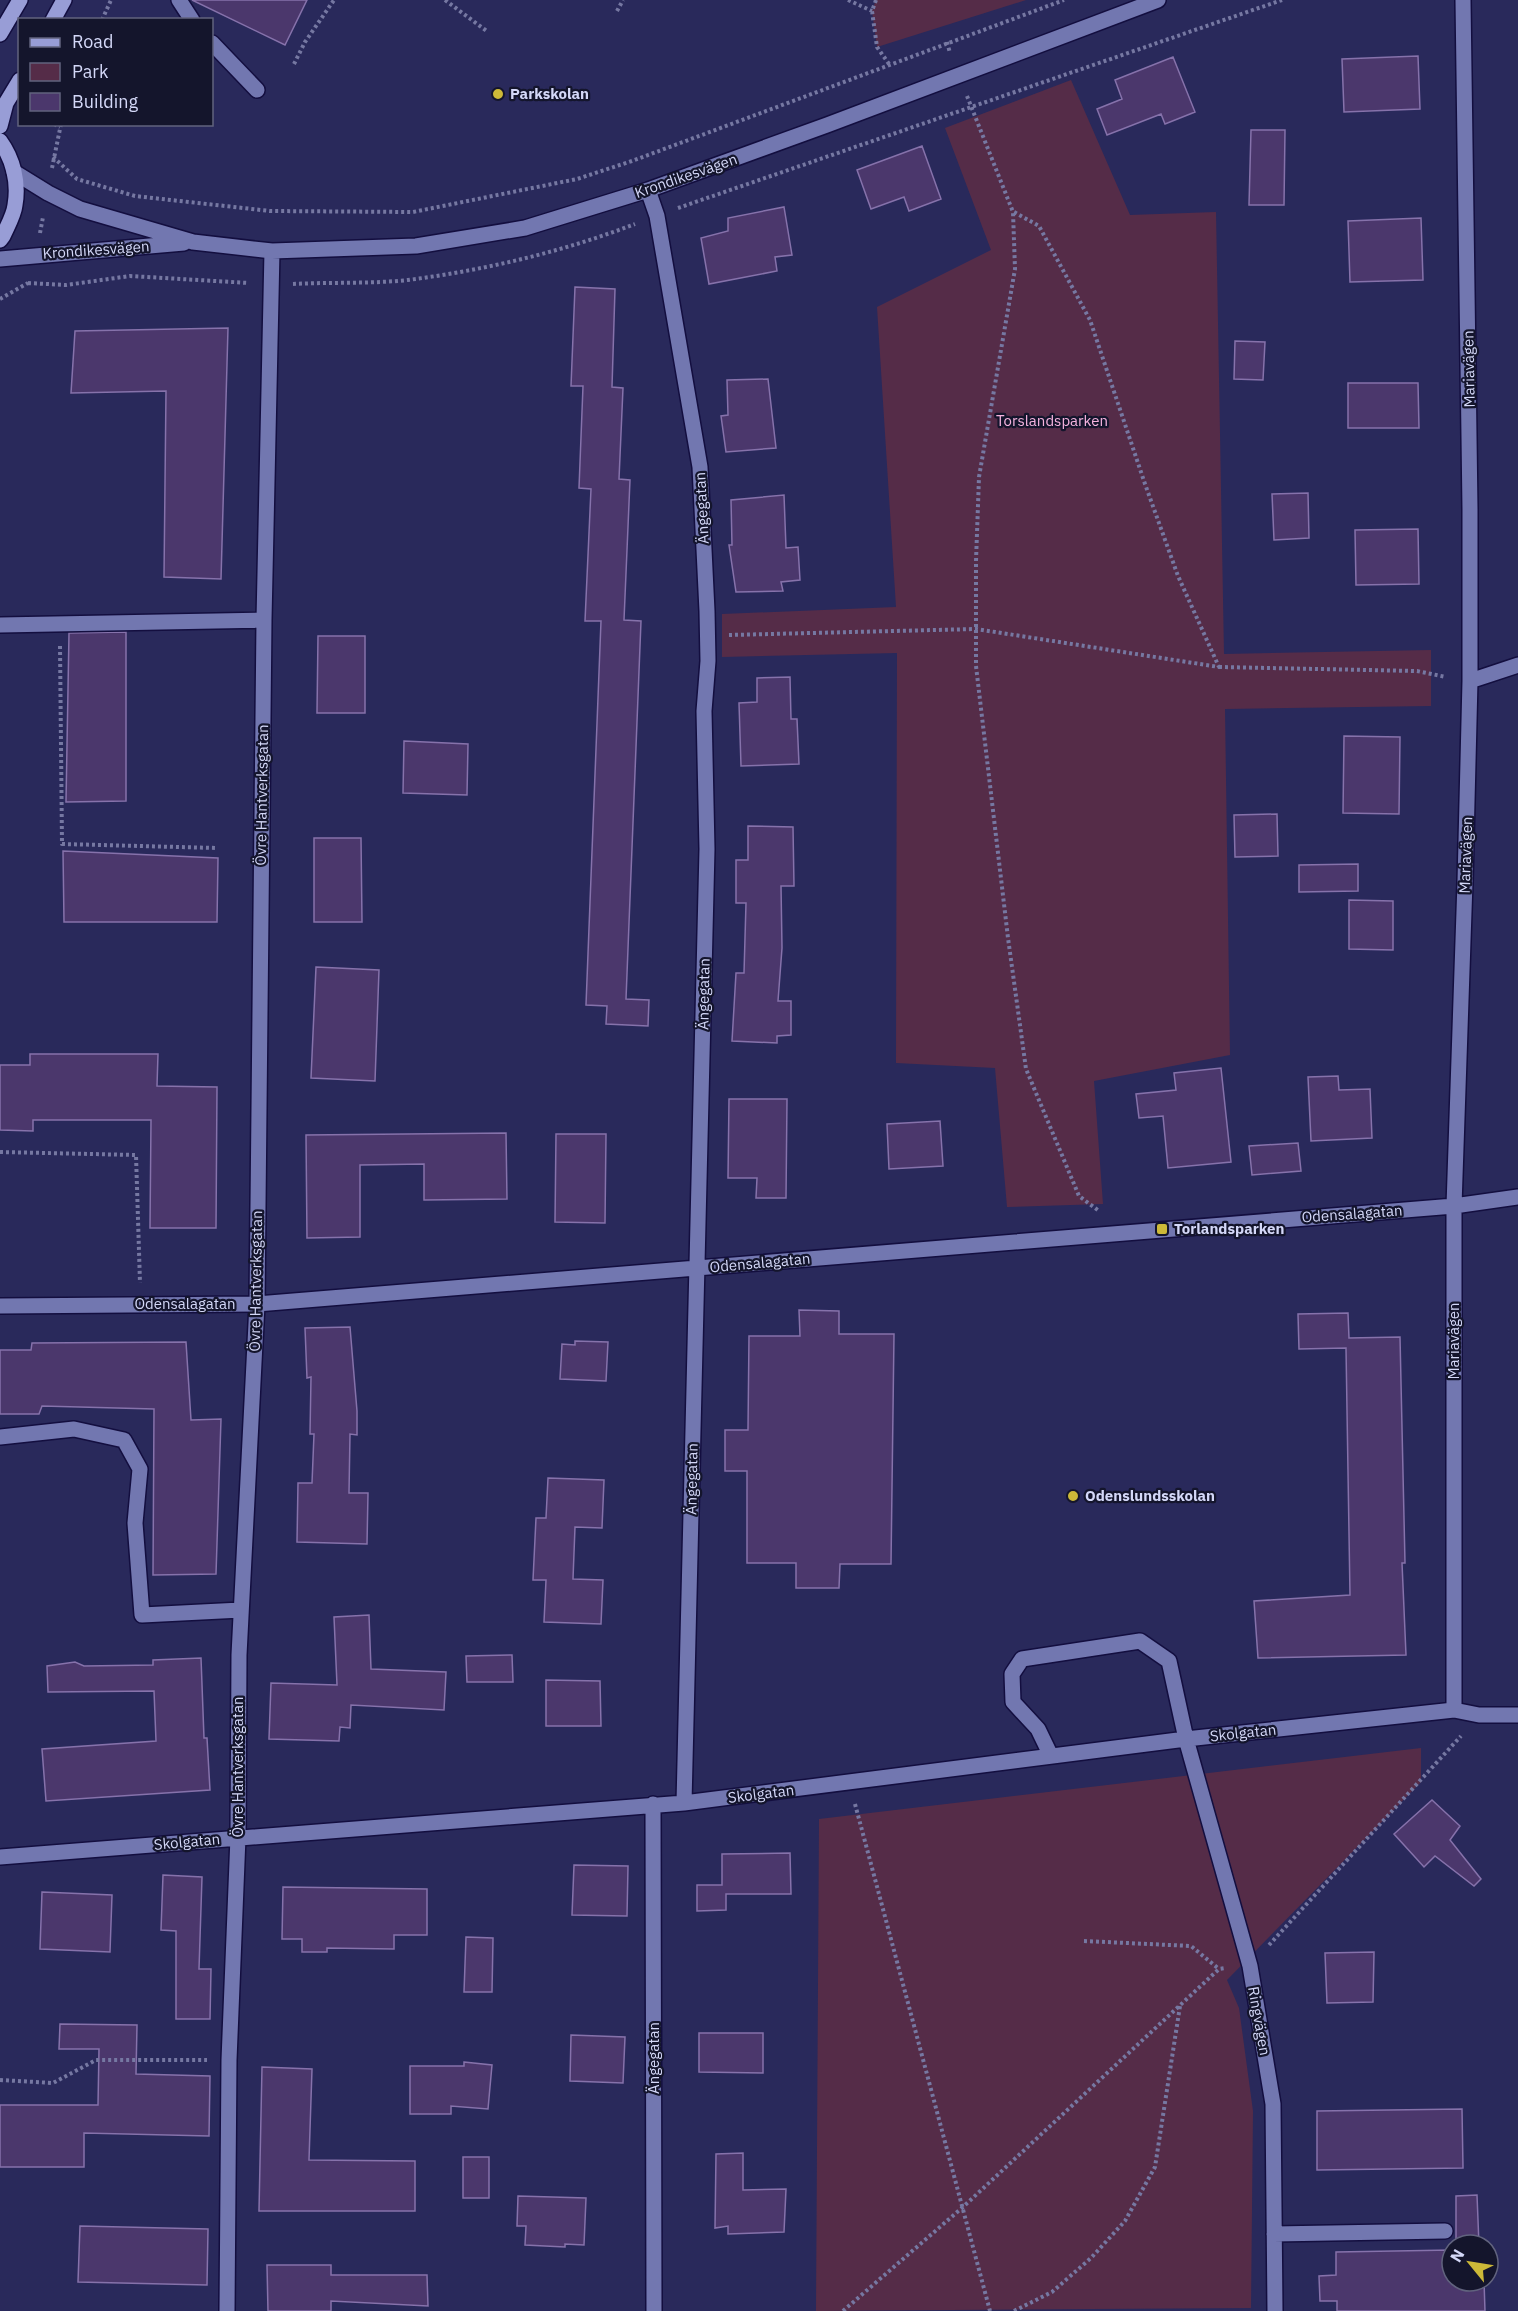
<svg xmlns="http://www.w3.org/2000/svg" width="1518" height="2311" font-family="'IBM Plex Sans',sans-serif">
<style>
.green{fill:#552c48}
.building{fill:#4b376c;stroke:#8672ab;stroke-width:1.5}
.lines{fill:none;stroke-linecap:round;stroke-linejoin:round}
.minor-casing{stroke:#130e3f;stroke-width:18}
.major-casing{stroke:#130e3f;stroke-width:18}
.path{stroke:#7678a2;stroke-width:4;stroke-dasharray:3 3;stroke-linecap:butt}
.minor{stroke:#7277b0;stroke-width:15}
.major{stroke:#989dd6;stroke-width:15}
.poi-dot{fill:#cdb938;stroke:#14152c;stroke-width:2}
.labels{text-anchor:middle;stroke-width:4.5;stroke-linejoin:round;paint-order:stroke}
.poi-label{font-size:15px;font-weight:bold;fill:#d4d8f8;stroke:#14152c;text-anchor:start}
.street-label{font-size:15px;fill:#d4d8f8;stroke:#14152c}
.park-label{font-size:15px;fill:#f6b3df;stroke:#14152c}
</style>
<rect width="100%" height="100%" fill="#29295b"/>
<path class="green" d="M 876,0 L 1026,0 L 877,47 L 872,11 Z
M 1071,80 L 1130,215 L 1216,212 L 1224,654 L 1431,650 L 1431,706 L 1225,709 L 1230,1055 L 1094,1081 L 1103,1204 L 1007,1207 L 995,1068 L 896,1063 L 897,653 L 722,657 L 722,614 L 896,607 L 877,307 L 991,250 L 945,128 Z
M 1421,1748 L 1421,1782 L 1227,1980 L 1239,2008 L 1253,2111 L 1251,2308 L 816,2311 L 819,1819 Z"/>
<path class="building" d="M 192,0 L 307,0 L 285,45 Z
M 1418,56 L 1420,109 L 1344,112 L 1342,59 Z
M 1173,57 L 1195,112 L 1165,124 L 1161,114 L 1107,135 L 1097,109 L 1122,99 L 1115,80 Z
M 1251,130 L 1285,130 L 1284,205 L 1249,205 Z
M 922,146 L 941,199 L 909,211 L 904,197 L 871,209 L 857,170 Z
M 784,207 L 792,255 L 775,257 L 777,271 L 709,284 L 701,238 L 728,231 L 728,218 Z
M 1421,218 L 1423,280 L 1350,282 L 1348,221 Z
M 575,287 L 615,289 L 612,387 L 623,388 L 619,479 L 630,480 L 624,620 L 641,621 L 626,999 L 649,1000 L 648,1026 L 606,1024 L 607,1006 L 586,1005 L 601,621 L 585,621 L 591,489 L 579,488 L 583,386 L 571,386 Z
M 228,328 L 221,579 L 164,577 L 166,391 L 71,393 L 75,331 Z
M 1235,341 L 1265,342 L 1263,380 L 1234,379 Z
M 768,379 L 776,448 L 726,452 L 721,416 L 728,415 L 727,380 Z
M 1348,383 L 1418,383 L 1419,428 L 1348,428 Z
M 1308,493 L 1309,538 L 1274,540 L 1272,494 Z
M 784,495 L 786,548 L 798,547 L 800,580 L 781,582 L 783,591 L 736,592 L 729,545 L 732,545 L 731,500 Z
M 1418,529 L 1419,584 L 1356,585 L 1355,530 Z
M 126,632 L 126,801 L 66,802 L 69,633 Z
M 318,636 L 365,636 L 365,713 L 317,713 Z
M 790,677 L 791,719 L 797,719 L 799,764 L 741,766 L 739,703 L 757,702 L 757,678 Z
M 1344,736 L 1400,737 L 1399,814 L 1343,813 Z
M 404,741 L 468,744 L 467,795 L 403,793 Z
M 1277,814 L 1278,856 L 1235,857 L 1234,815 Z
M 748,826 L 793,827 L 794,886 L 781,886 L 782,948 L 778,1001 L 791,1001 L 791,1035 L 777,1036 L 777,1043 L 732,1041 L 736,973 L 744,973 L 746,903 L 736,903 L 736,860 L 748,860 Z
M 314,838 L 361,838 L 362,922 L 314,922 Z
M 63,851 L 218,858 L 217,922 L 64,922 Z
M 1358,864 L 1358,891 L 1299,892 L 1299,865 Z
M 1349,900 L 1393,901 L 1393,950 L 1349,949 Z
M 316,967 L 379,970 L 375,1081 L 311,1078 Z
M 30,1054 L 158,1054 L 157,1086 L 217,1087 L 216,1228 L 150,1228 L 151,1120 L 33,1120 L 33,1131 L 0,1130 L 0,1065 L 30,1065 Z
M 1221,1068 L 1231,1162 L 1168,1168 L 1163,1116 L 1139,1118 L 1136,1094 L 1176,1090 L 1174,1073 Z
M 1338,1076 L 1339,1090 L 1370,1089 L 1372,1138 L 1311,1141 L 1308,1077 Z
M 729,1099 L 787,1099 L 786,1198 L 756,1198 L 757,1178 L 728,1178 Z
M 940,1121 L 943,1166 L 889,1169 L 887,1124 Z
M 506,1133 L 507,1199 L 424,1200 L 424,1164 L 360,1165 L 360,1237 L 307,1238 L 306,1135 Z
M 556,1134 L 606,1134 L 605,1223 L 555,1222 Z
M 1298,1143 L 1301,1171 L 1252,1175 L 1249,1146 Z
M 799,1310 L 839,1311 L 839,1334 L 894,1334 L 891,1564 L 840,1564 L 839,1588 L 796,1588 L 796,1563 L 747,1563 L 747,1471 L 725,1471 L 725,1430 L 748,1430 L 749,1336 L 800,1336 Z
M 1348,1313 L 1349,1338 L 1400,1337 L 1405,1563 L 1402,1563 L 1406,1655 L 1258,1658 L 1254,1601 L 1350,1595 L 1346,1348 L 1299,1349 L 1298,1314 Z
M 350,1327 L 357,1411 L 357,1435 L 350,1434 L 349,1493 L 368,1493 L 367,1544 L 297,1542 L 298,1483 L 312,1483 L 314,1434 L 310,1434 L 311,1377 L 307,1378 L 305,1328 Z
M 575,1341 L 608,1342 L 606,1381 L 560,1379 L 562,1344 L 575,1345 Z
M 186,1342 L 191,1420 L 221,1419 L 216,1574 L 153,1575 L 154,1409 L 42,1406 L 39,1414 L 0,1414 L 0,1350 L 31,1350 L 32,1343 Z
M 548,1478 L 604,1480 L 602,1528 L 575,1527 L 573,1579 L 603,1580 L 601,1624 L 544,1622 L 546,1580 L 533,1580 L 536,1518 L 546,1518 Z
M 369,1615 L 371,1669 L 446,1672 L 444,1710 L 351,1705 L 350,1728 L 340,1727 L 339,1741 L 269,1739 L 271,1683 L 337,1685 L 334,1617 Z
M 512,1655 L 513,1682 L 467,1682 L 466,1656 Z
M 201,1658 L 204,1738 L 207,1738 L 210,1790 L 46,1801 L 42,1749 L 156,1741 L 154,1691 L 48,1692 L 47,1666 L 75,1662 L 84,1666 L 153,1665 L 153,1660 Z
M 546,1680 L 600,1681 L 601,1726 L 546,1726 Z
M 1432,1800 L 1460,1826 L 1450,1840 L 1481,1879 L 1474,1886 L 1435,1856 L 1424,1867 L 1394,1834 Z
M 790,1853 L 791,1894 L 726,1894 L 726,1910 L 697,1911 L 697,1885 L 722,1885 L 722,1854 Z
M 574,1865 L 628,1866 L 627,1916 L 572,1915 Z
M 163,1875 L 202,1877 L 199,1969 L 211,1969 L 210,2019 L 176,2019 L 176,1931 L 161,1930 Z
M 283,1887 L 427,1889 L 427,1935 L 394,1935 L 394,1949 L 327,1948 L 327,1952 L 302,1952 L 302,1939 L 282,1939 Z
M 42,1892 L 112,1895 L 110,1952 L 40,1949 Z
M 466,1937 L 493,1938 L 492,1992 L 464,1992 Z
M 1374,1952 L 1373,2002 L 1327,2003 L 1325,1953 Z
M 60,2024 L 137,2025 L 136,2074 L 210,2076 L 209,2136 L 84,2133 L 84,2167 L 0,2167 L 0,2105 L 98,2105 L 99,2049 L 59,2049 Z
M 699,2033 L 763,2033 L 763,2073 L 699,2072 Z
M 571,2035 L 625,2037 L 623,2083 L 570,2081 Z
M 464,2062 L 492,2065 L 488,2109 L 451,2106 L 451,2114 L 410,2114 L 410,2066 L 464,2066 Z
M 262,2067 L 312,2069 L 309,2160 L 415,2161 L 415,2211 L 259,2211 Z
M 1462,2109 L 1463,2168 L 1317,2170 L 1317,2111 Z
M 743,2153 L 743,2190 L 786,2189 L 784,2232 L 728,2234 L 728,2226 L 715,2228 L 716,2154 Z
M 463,2157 L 489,2157 L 489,2198 L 463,2198 Z
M 1477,2195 L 1479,2245 L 1456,2245 L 1456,2196 Z
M 518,2196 L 586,2198 L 584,2245 L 565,2244 L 565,2247 L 525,2245 L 526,2226 L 517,2226 Z
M 80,2226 L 208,2229 L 207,2285 L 78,2282 Z
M 1452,2250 L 1452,2281 L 1484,2281 L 1485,2311 L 1337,2311 L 1337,2301 L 1320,2301 L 1319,2276 L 1336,2275 L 1336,2252 Z
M 267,2265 L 331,2265 L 331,2275 L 427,2275 L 428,2306 L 331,2301 L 331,2311 L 268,2311 Z"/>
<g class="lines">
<defs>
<path id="minor" d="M 179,0 L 192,20
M 212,43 L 257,90
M 14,172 L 48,193 L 80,209 L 193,242 L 272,251 L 416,246 L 525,228 L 648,190 L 827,125 L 1158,0
M 648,190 L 657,216 L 700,467 L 707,611 L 708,661 L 704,711 L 707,849 L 684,1803
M 0,259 L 184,243
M 0,625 L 264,620
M 1470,681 L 1518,665
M 0,1306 L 257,1304 L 1454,1206 L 1518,1197
M 0,1437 L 74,1429 L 124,1440 L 140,1469 L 135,1523 L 142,1615 L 241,1610
M 1454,1710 L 1454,1206 L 1465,882 L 1470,681 L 1470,509 L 1463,0
M 1051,1756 L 1038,1729 L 1013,1702 L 1012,1674 L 1022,1659 L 1140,1641 L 1169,1661 L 1186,1739 L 1250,1966 L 1273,2104 L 1275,2311
M 653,1804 L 654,2311
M 0,1857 L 684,1803 L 1186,1739 L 1454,1710 L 1479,1715 L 1518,1715
M 1274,2234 L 1445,2231
M 227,2311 L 229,2060 L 238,1837 L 239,1655 L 257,1304 L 264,620 L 272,251"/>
<path id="major" d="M 53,20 L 64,0
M 0,34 L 20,0
M 0,126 L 6,103 L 20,80
M 0,141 C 13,159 19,182 15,205 C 14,215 7,227 3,236 L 0,240"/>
</defs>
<use href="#minor" class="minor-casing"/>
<use href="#major" class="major-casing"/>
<path class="path" d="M 445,0 L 488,32
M 848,0 L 872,11
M 876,0 L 872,11 L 877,47 L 889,64
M 617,11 L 623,0
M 102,20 L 111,0
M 947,42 L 950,53
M 294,64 L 305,42 L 334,0
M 967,96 L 1013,212 L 1015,269 L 979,477 L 976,561 L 976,666 L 1008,938 L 1026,1069 L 1079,1196 L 1099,1211
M 54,124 L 60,127
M 53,157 L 77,179 L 135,196 L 270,211 L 413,212 L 577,179 L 632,161 L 1064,0
M 52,168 L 61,124
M 678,208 L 1282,0
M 40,233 L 43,217
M 28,283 L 66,285 L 130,276 L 249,283
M 293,284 C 331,282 370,284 408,280 C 485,270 562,252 635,224
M 0,299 L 28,283 L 28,281
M 729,635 L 976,629 L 1219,667 L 1178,576 L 1145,484 L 1090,320 L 1039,226 L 1014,212
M 60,646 L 62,844 L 217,848
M 1219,667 L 1417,671 L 1446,677
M 0,1152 L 136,1155 L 140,1283
M 855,1804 L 990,2311
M 1084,1941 L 1191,1946 L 1219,1969
M 1269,1945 L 1461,1736
M 0,2080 L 53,2083 L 96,2060 L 207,2060
M 843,2311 L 963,2207 L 1219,1969 L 1226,1968
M 1014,2311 L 1052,2292 L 1091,2258 L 1125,2221 L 1155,2167 L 1180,2006"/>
<use href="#minor" class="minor"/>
<use href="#major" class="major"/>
</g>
<g class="poi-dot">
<circle cx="498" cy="94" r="6"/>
<rect x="1156" y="1223" width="12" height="12" rx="3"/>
<circle cx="1073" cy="1496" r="6"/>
</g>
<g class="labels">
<g class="poi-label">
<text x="510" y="99">Parkskolan</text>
<text x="1174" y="1234">Torlandsparken</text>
<text x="1085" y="1501">Odenslundsskolan</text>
</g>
<g class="street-label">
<text transform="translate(686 176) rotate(-19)" y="5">Krondikesvägen</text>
<text transform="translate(96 250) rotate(-4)" y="5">Krondikesvägen</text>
<text transform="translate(1469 369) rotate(-91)" y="5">Mariavägen</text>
<text transform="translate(702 508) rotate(-93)" y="5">Ängegatan</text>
<text transform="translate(262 795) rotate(-89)" y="5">Övre Hantverksgatan</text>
<text transform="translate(1466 855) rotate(-88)" y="5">Mariavägen</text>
<text transform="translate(704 994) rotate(-89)" y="5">Ängegatan</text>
<text transform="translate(1352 1214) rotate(-4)" y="5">Odensalagatan</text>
<text transform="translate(760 1263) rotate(-5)" y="5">Odensalagatan</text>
<text transform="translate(256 1281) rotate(-89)" y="5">Övre Hantverksgatan</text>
<text x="185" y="1309">Odensalagatan</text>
<text transform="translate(1454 1341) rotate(-90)" y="5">Mariavägen</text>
<text transform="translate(692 1479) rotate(-89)" y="5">Ängegatan</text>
<text transform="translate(1243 1733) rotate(-6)" y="5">Skolgatan</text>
<text transform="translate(238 1767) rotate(-90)" y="5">Övre Hantverksgatan</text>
<text transform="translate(761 1794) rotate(-7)" y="5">Skolgatan</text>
<text transform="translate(187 1842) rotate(-5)" y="5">Skolgatan</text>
<text transform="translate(1259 2021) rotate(80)" y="5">Ringvägen</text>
<text transform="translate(654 2058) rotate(-90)" y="5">Ängegatan</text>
</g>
<g class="park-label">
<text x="1052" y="426">Torslandsparken</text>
</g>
</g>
<rect x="18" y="18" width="195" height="108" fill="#14152c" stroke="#61637e" stroke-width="1.5"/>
<rect x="30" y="38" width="30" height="9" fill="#989dd6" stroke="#61637e" stroke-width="1.5"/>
<text x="72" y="48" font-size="18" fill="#d4d8f8">Road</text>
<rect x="30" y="63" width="30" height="18" fill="#552c48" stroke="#61637e" stroke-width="1.5"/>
<text x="72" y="78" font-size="18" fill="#d4d8f8">Park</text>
<rect x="30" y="93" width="30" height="18" fill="#4b376c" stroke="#61637e" stroke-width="1.5"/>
<text x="72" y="108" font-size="18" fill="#d4d8f8">Building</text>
<g transform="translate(1470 2263) rotate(300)"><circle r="28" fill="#14152c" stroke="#61637e" stroke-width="1.5"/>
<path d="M0-4.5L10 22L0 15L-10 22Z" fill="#cdb938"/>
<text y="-9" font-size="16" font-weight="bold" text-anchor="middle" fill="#d4d8f8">N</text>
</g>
</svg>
